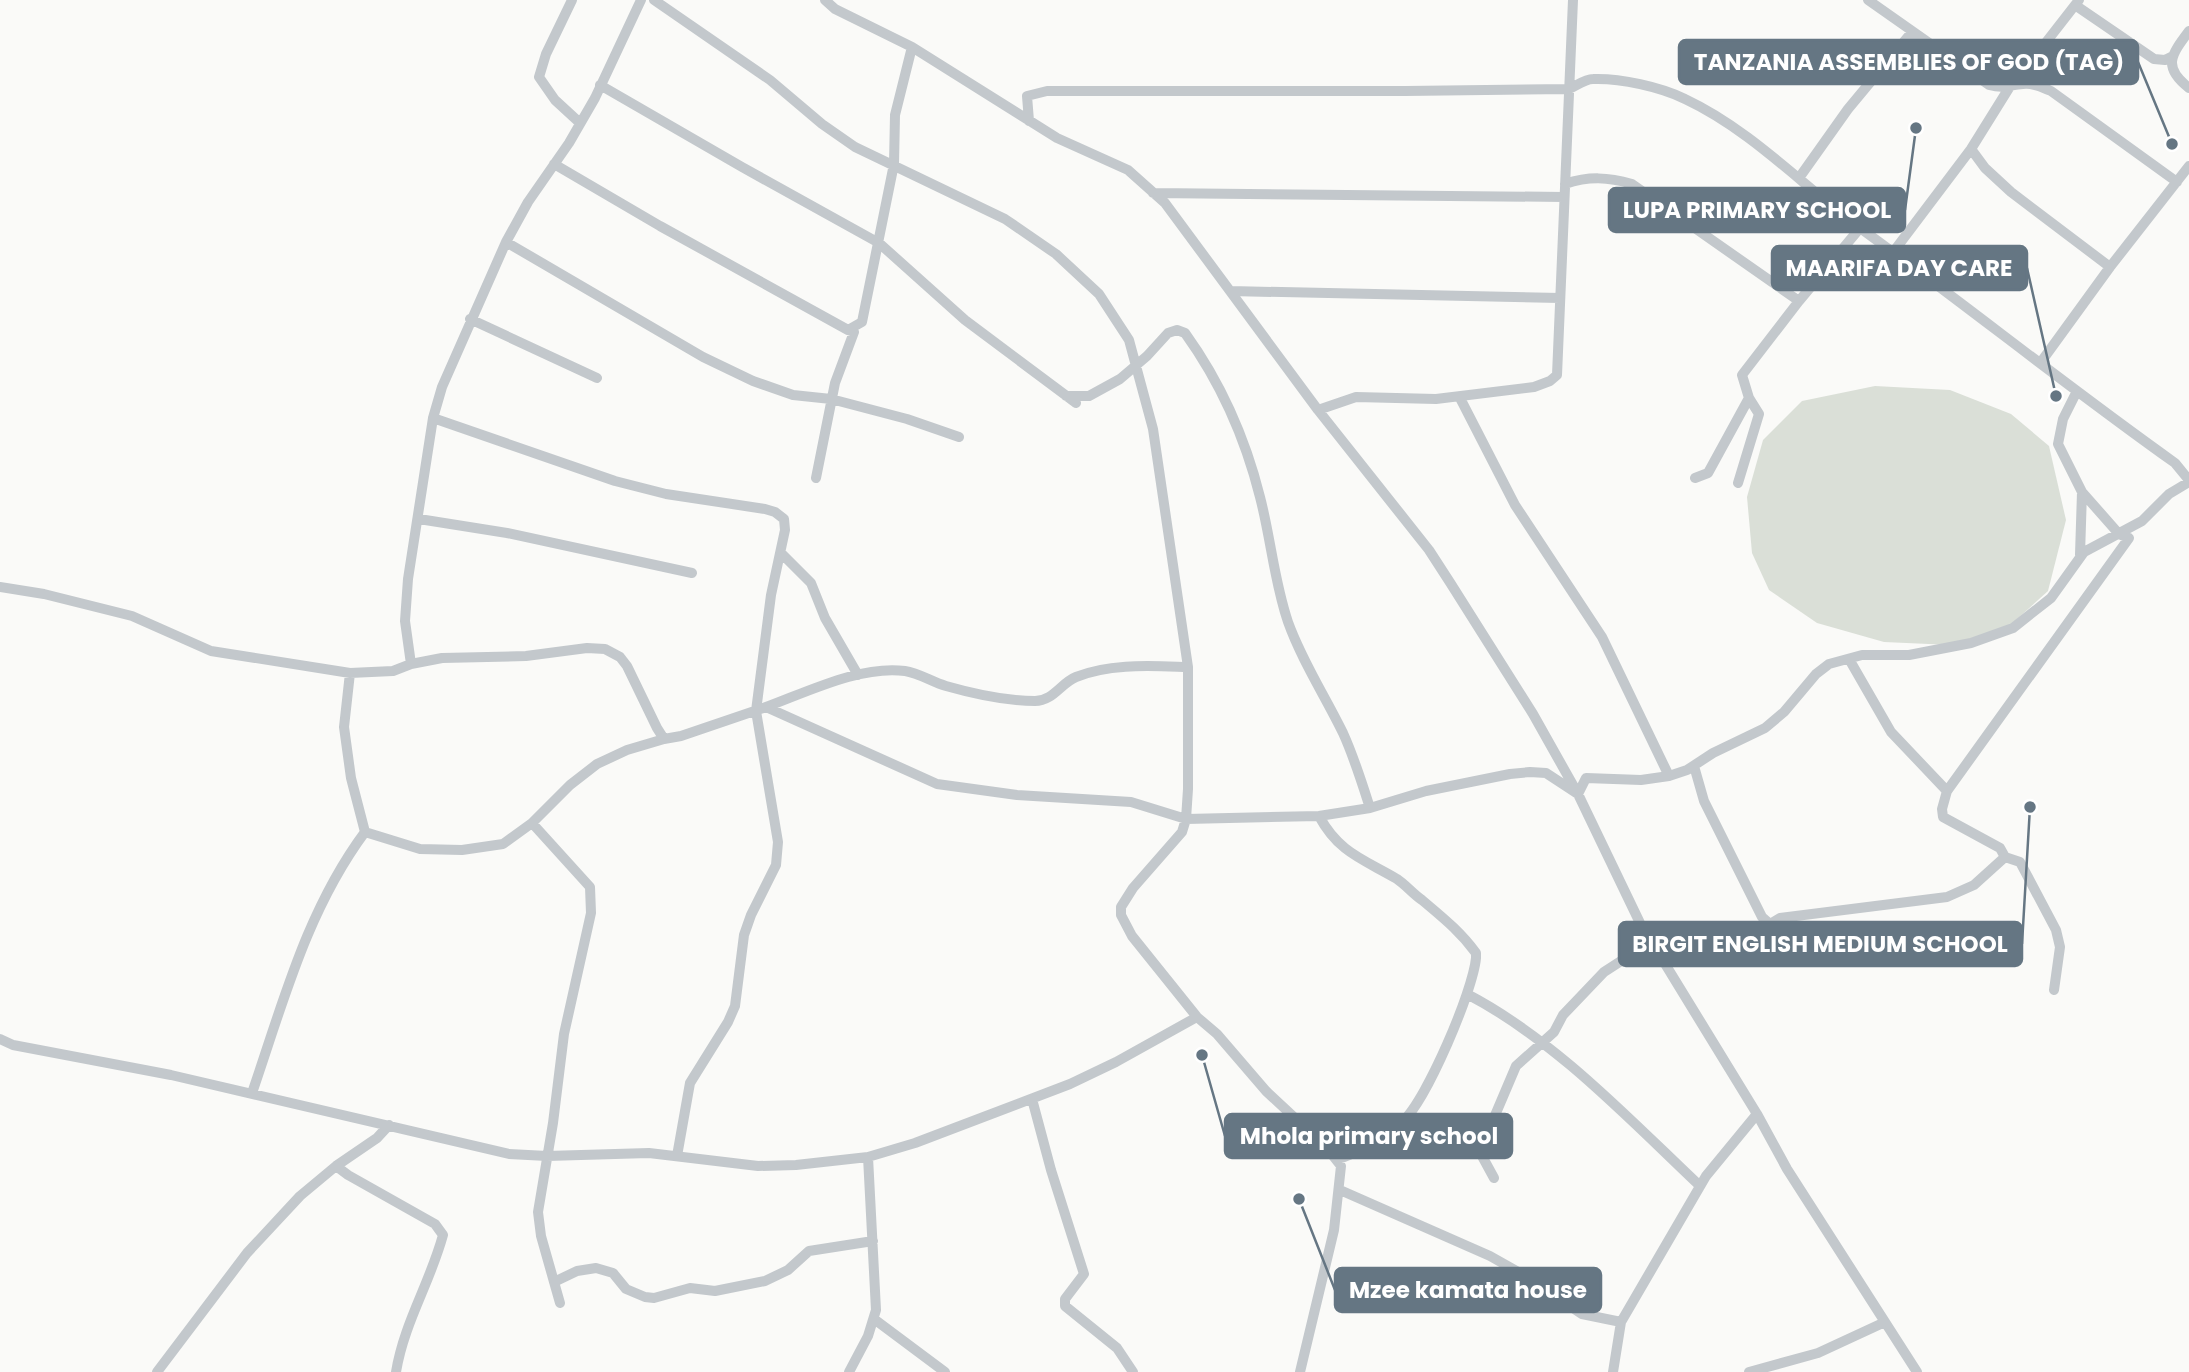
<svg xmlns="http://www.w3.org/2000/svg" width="2189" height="1372" font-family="Poppins,sans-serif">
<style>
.green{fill:#dadfd7}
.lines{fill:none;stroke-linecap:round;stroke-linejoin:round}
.minor{stroke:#c3c8cc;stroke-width:10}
.leader{fill:none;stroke:#657683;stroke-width:2.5}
.callout-dot{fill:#657683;stroke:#fff;stroke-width:2.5}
.callout{fill:#657683;stroke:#657683;stroke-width:2.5}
.callout-label{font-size:23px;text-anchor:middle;font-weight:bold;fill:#fff}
</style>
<rect width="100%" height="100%" fill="#fafaf8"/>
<path class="green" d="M 1875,386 L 1950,390 L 2011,414 L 2049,446 L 2066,520 L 2048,591 L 2006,629 L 1951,645 L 1884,642 L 1817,623 L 1769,590 L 1752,553 L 1747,497 L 1763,440 L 1802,401 Z"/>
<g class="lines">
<path class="minor" d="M 572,0 L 546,54 L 539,77 L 555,100 L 580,123
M 654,0 L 770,80 L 822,124 L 855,147 L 1005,219 L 1056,254 L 1099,294 L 1129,340 L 1153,429 L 1188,667 L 1188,789 L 1186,819 L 1182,832 L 1133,888 L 1121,907 L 1121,915 L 1132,936 L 1197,1017 L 1217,1034 L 1266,1091 L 1326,1147 L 1341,1166 L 1334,1230 L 1300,1372
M 825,0 L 835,9 L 912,47 L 1057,138 L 1128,170 L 1165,203 L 1318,410 L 1429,550 L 1451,584 L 1533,714 L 1578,794 L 1640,923 L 1757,1114 L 1787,1169 L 1917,1372
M 1868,0 L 1989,85 C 2005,89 2008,85 2023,84 C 2033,83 2042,87 2051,91 L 2177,182
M 2075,5 L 2154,59 L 2165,60 L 2173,56
M 2189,31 C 2171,55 2162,67 2189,88
M 2021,84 L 2040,50 L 2079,0
M 600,85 L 742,167 L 879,243 L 965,320 L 1076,403
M 1029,121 L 1027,96 L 1047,91 L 1405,91 L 1569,89 C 1576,86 1585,79 1593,79 C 1620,78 1661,87 1685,99 C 1751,130 1802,185 1860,228 C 1966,305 2068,387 2175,463 L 2189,480
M 1971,149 L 1985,168 L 2011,192 L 2110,267
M 554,164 L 660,226 L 848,330 L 862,322 L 894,164 L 895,115 L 912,47
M 1799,178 L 1848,109 L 1912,32
M 1565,184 C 1589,176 1608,177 1632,184 L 1799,301
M 1153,193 L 1564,197
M 506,242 L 703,357 L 753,381 L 793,395 L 831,399 L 907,419 L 959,437
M 1894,251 L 1971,149 L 2009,88
M 1230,291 L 1560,298
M 470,319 L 597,378
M 2041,362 L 2110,267 L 2189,166
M 1066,396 L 1089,396 L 1120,379 L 1147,356 L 1168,333 L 1177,330 L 1185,333 C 1221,383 1245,437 1260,497 C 1271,539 1274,581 1288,622 C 1302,661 1325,696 1343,733 C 1354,757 1362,783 1370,808
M 1460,398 L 1515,505 L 1602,637 L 1669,776
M 1318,410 L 1356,397 L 1436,399 L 1534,387 L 1550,381 L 1557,375 L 1573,0
M 433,418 L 615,481 L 666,494 L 765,509 L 775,512 L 784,519 L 785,530 L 771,595 L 756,711 L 778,842 L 776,865 L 751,915 L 744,935 L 735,1006 L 728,1022 L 690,1083 L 677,1156
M 816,478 L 835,383 L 854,332 L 848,330
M 1695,478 L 1708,473 L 1749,398
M 1738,483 L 1759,414 L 1749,398 L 1742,375 L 1799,301 L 1860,228
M 419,519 L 507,533 L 692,573
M 781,553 L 811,583 L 825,618 L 858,675
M 2080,555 L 2082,492
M 0,587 L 44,594 L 132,616 L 211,651 L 350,673 L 393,671 L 411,664 L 442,658 L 526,656 L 587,648 L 605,649 L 620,657 L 627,666 L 657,728 L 664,739 L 681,736 L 766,707 L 937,784 L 1017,795 L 1131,802 L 1186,819 L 1319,816 L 1370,808 L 1426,791 L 1510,774 L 1530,772 L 1546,773 L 1578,794 L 1586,778 L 1641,780 L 1669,776 L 1687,770 L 1713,753 L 1765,728 L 1784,712 L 1816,674 L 1829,664 L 1862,655 L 1909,655 L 1971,643 L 2013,628 L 2051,598 L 2084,552 L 2142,521 L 2169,494 L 2189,482
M 1849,659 L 1891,732 L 1947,791
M 411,664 L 405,621 L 408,579 L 433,418 L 442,387 L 506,242 L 528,202 L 569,143 L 595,98 L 641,0
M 766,707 C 807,692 861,665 905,671 C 919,673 932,682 946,686 C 974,694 1005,701 1035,701 C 1053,701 1061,683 1076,677 C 1110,663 1152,666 1188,667
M 1694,766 L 1704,801 L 1762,917 L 1770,924
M 1319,816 C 1339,853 1363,859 1397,879 C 1406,885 1413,894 1422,900 C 1442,917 1460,931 1476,953 L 1476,958 C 1473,991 1427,1099 1403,1121 C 1388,1134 1356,1155 1337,1159
M 532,823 L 590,887 L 591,913 L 564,1034 L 553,1123 L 538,1212 L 541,1236 L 560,1303
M 365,832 L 420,849 L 462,850 L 503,844 L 532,823 L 570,785 L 597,764 L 627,750 L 664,739
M 2054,990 L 2060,947 L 2056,930 L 2020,862 L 2005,857 L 2000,848 L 1943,817 L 1942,809 L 1947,791 L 2129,538 L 2119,534 L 2082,492 L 2058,444 L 2063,419 L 2077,391
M 1467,994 C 1555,1040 1628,1118 1700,1186
M 0,1039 L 13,1045 L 171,1075 L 509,1154 L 547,1156 L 649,1153 L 758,1166 L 796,1165 L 868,1157 L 915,1143 L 1070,1084 L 1116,1062 L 1197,1017
M 252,1093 C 283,1003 307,910 365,832 L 351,778 L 344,727 L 350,673
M 1032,1099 L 1051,1170 L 1084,1274 L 1065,1299 L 1065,1306 L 1117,1348 L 1133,1372
M 336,1166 L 348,1175 L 435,1224 L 443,1235 C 430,1283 404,1323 396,1372
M 1494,1178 L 1482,1156 L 1482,1146 L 1516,1066 L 1554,1032 L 1563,1015 L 1604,972 L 1638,950 L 1653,945 L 1673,951 L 1688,951 L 1770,924 L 1780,918 L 1947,897 L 1974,885 L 2005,857
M 1340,1190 L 1490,1256 L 1522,1274 L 1582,1314 L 1621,1322
M 554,1282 L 577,1271 L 596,1268 L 613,1273 L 626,1289 L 645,1297 L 654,1298 L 690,1288 L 715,1291 L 765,1281 L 788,1270 L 809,1251 L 873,1241
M 874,1319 L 945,1372
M 157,1372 L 247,1253 L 300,1196 L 336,1166 L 377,1138 L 389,1125
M 849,1372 L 868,1336 L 876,1310 L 868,1157
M 1613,1372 L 1621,1322 L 1706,1176 L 1757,1114
M 1749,1372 L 1818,1353 L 1885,1322"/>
</g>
<path class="leader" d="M2172 144L2138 62M1916 128L1905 210M2056 396L2027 268M2030 807L2022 944M1202 1055L1225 1136M1299 1199L1335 1290"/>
<g class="callout-dot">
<circle cx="2172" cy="144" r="7"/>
<circle cx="1916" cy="128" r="7"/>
<circle cx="2056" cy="396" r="7"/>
<circle cx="2030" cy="807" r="7"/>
<circle cx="1202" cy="1055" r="7"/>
<circle cx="1299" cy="1199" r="7"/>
</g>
<g class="callout">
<rect x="1679" y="40" width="459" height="44" rx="7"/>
<rect x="1609" y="188" width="296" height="44" rx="7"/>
<rect x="1772" y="246" width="255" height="44" rx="7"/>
<rect x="1619" y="922" width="403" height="44" rx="7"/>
<rect x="1225" y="1114" width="287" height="44" rx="7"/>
<rect x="1335" y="1268" width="266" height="44" rx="7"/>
</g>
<g class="callout-label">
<text x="1909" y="70">TANZANIA ASSEMBLIES OF GOD (TAG)</text>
<text x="1757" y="218">LUPA PRIMARY SCHOOL</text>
<text x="1899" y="276">MAARIFA DAY CARE</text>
<text x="1820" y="952">BIRGIT ENGLISH MEDIUM SCHOOL</text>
<text x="1369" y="1144">Mhola primary school</text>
<text x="1468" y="1298">Mzee kamata house</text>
</g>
</svg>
